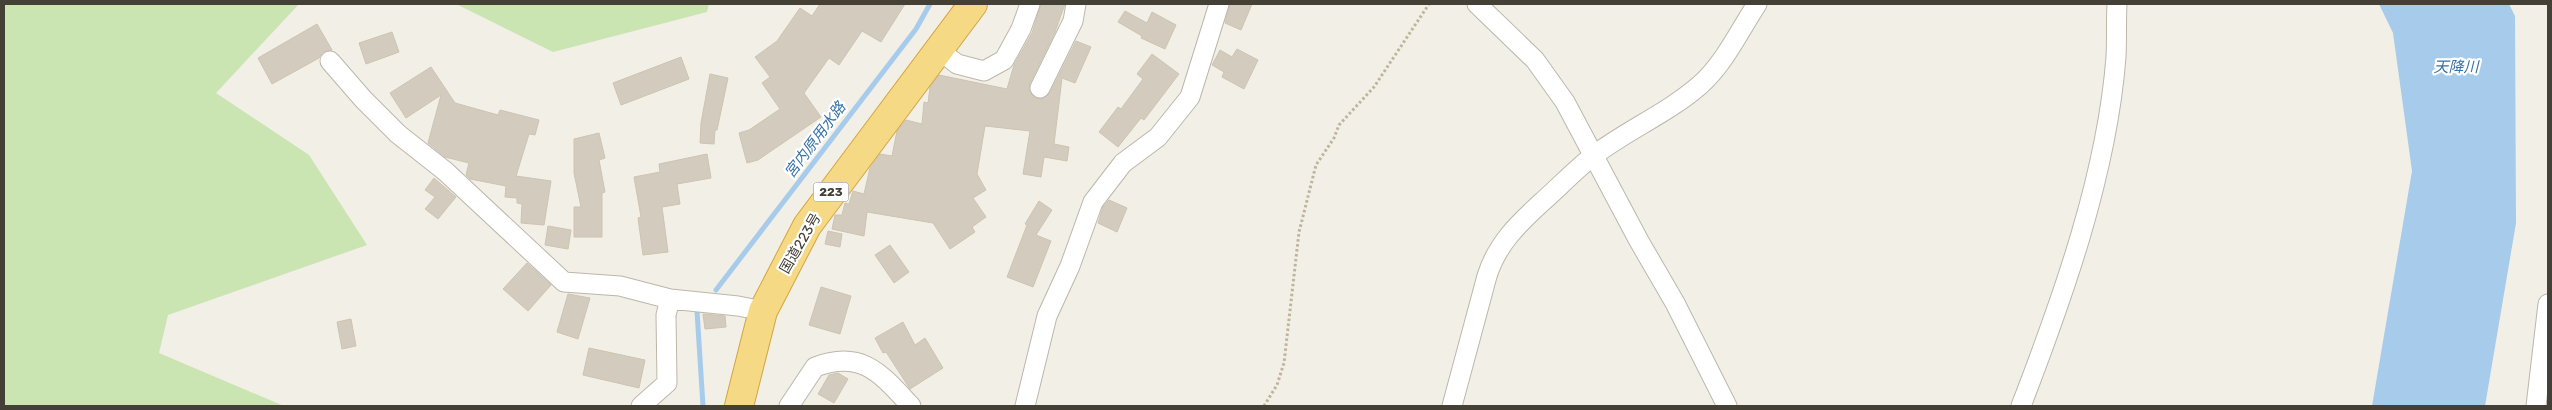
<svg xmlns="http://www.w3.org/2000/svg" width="2552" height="410" font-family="Rubik,'Noto Sans JP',sans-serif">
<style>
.green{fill:#cae4b2}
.water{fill:#a7cbeb}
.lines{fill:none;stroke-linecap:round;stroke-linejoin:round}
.stream{stroke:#a7cbeb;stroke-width:5}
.building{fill:#d3cbbd;stroke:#cdc4b0}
.minor-casing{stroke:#bdb7aa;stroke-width:21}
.trunk-casing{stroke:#d2a540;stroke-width:30}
.path{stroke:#bdb49c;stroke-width:3;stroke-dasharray:2.5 2.5;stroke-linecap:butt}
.minor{stroke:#fff;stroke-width:19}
.trunk{stroke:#f5d985;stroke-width:28}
.labels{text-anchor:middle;stroke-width:4.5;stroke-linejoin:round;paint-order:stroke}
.shield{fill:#fff;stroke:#7c7972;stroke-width:1}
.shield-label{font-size:12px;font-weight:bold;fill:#444036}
.street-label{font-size:14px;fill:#444036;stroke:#fff}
.water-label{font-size:15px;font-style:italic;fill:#3772a8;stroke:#fff}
</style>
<rect width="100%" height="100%" fill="#f2efe6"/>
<path class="green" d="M 4,4 L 299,4 L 216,93 L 309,155 L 367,245 L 168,315 L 159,353 L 284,406 L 4,406 Z
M 456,4 L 709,4 L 707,12 L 553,52 Z"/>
<path class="water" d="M 2379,4 L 2509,4 L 2515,16 L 2516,223 L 2485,406 L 2372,406 L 2412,171 L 2393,33 Z"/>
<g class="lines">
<path class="stream" d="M 716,290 L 916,29 L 930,4
M 697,311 L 703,406"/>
</g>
<path class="building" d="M 820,4 L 905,4 L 881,42 L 862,31 L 839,65 L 829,58 L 804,93 L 821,117 L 758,160 L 747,163 L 739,133 L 749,130 L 780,109 L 762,83 L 770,77 L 755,57 L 777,41 L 800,8 L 812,16 Z
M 1041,4 L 1065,4 L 1055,32 L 1030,83 L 1029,89 L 1035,98 L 1041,99 L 1050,93 L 1076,41 L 1091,47 L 1075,83 L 1062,78 L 1054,144 L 1069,147 L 1067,161 L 1044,157 L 1041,177 L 1023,174 L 1030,131 L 985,126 L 977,174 L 986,190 L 973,198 L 986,217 L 972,227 L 975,232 L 950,249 L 933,223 L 867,212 L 864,236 L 832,229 L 835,215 L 842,215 L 845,203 L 849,204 L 853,191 L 864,194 L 870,168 L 880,154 L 892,156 L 897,131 L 906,120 L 922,124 L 924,102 L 928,103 L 930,87 L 939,75 L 1007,89 L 1014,65 L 1032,33 Z
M 1230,4 L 1252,4 L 1241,30 L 1225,23 Z
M 1125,11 L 1147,23 L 1152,12 L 1176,25 L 1165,49 L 1141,38 L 1142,36 L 1118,22 Z
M 317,24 L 332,50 L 323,52 L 319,58 L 272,84 L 258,58 Z
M 392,32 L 399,52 L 366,64 L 359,43 Z
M 1237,49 L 1258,60 L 1244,89 L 1222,77 L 1224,72 L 1212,65 L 1220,50 L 1232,57 Z
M 1152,54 L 1179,74 L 1144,120 L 1141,118 L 1118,147 L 1099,132 L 1118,107 L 1121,109 L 1143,79 L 1137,74 Z
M 681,57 L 689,79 L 621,105 L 613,83 Z
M 431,67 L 455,103 L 498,115 L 500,110 L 539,120 L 535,135 L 529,134 L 516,176 L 551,181 L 544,225 L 521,223 L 522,204 L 517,203 L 517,198 L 505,197 L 506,186 L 470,179 L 466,175 L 469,163 L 445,157 L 428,143 L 441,95 L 406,118 L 390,93 Z
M 710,74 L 728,78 L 717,130 L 715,130 L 714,144 L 700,143 L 701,123 Z
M 599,133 L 605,158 L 599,160 L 605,192 L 602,193 L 602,237 L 574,237 L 574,207 L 581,207 L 574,173 L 574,139 Z
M 707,154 L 711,178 L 677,184 L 680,204 L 662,207 L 668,252 L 643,255 L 638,218 L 641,217 L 634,177 L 660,172 L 659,164 Z
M 434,178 L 456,197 L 438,219 L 425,209 L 435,197 L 425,190 Z
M 1109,200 L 1127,208 L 1117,232 L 1098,223 L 1103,207 Z
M 1039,201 L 1052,210 L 1036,235 L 1051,241 L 1033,287 L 1007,277 L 1027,225 L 1025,224 Z
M 548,226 L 571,230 L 568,249 L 545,245 Z
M 828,231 L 842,234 L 840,247 L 825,244 Z
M 890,245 L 909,272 L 894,283 L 875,255 Z
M 527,263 L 551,285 L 528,311 L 503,289 Z
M 821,287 L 851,296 L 840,334 L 809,325 Z
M 568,294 L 590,298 L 578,339 L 557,332 Z
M 703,314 L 725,316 L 726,327 L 705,329 Z
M 351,319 L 356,346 L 342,349 L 337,322 Z
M 903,322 L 915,345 L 925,338 L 943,368 L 910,389 L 886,352 L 883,353 L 875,338 Z
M 589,348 L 645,360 L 639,388 L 583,375 Z
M 838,373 L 848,379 L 834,403 L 818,394 L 829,375 Z"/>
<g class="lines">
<defs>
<path id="minor" d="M 1477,4 L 1535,60 L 1565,102 L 1639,241 L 1675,303 L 1727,406
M 939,50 L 957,64 L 984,71 L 1004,60 L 1021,29 L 1030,4
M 330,61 L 363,99 L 398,134 L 445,171 L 564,282 L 620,286 L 670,299 L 738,306 L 763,311
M 1040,88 L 1073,21 L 1076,4
M 641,406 L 667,383 L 666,315 L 670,299
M 789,406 L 815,367 C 862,349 881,374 911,406
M 1025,406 L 1047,316 L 1070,266 L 1093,202 L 1123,163 L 1158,137 L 1190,97 L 1219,4
M 1452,406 L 1487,276 C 1497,244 1518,224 1542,202 C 1559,187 1575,170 1593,156 C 1627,130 1668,113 1700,85 C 1724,64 1740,30 1757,4
M 2021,406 C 2063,297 2107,174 2116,57 C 2117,39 2116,21 2117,4
M 2536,406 L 2548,304"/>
<path id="trunk" d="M 739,406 L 763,311 L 807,226 L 973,4"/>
</defs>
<use href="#minor" class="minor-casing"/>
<use href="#trunk" class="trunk-casing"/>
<path class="path" d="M 1264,406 L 1277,385 L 1284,363 L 1299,232 L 1316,165 L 1334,138 L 1339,125 L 1374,87 L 1429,4"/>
<use href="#minor" class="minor"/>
<use href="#trunk" class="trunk"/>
</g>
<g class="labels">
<rect class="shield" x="813.5" y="182.5" width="35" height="19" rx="4"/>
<g class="shield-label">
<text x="831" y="196">223</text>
</g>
<g class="street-label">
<text transform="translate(800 243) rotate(-60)" y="5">国道223号</text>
</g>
<g class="water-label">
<text x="2456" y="72">天降川</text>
<text transform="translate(815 140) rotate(-53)" y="5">宮内原用水路</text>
</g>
</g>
<rect width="2552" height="410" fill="none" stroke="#444036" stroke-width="10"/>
</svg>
